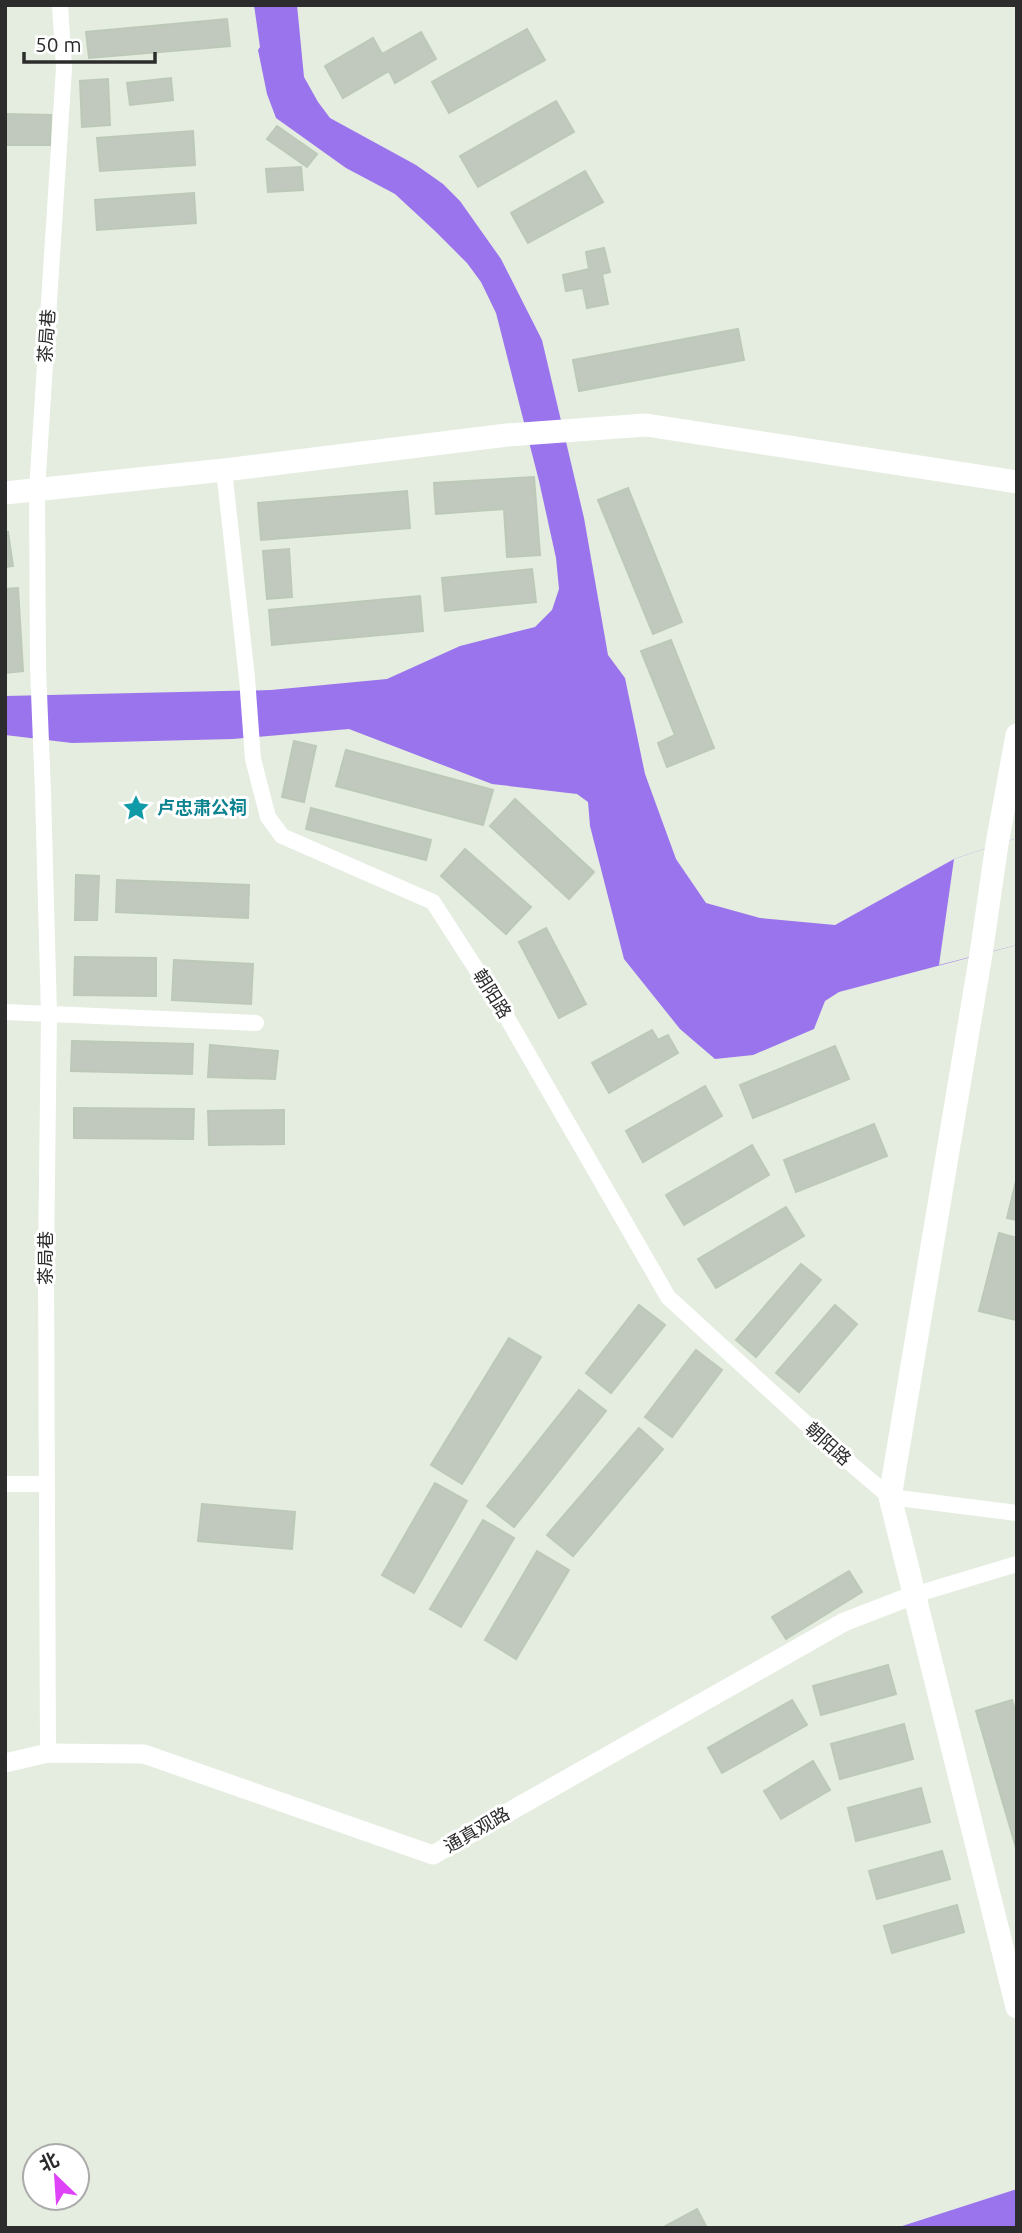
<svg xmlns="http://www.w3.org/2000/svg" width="1022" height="2233" font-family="Ubuntu,'Noto Sans SC',sans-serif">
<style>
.water{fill:#9a74ed}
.pier{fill:#e4eddf}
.building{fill:#c1c9be;stroke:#bdc9b8;stroke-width:2}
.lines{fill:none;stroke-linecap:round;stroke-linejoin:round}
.minor{stroke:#fff;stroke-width:16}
.tertiary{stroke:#fff;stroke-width:19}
.secondary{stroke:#fff;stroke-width:23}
.labels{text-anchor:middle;stroke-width:6;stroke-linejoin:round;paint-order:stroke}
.street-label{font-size:18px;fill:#2c2c2c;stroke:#fff}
.culture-label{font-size:18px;font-weight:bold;fill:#0d838f;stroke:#fff;text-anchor:start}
</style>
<rect width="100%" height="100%" fill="#e4eddf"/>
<path class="water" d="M 254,5 L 297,5 L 304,77 L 318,102 L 330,118 L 416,165 L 443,184 L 460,201 L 501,259 L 542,340 L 584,518 L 608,655 L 625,678 L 645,774 L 676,859 L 706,903 L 760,918 L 835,925 L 954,859 L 1017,838 L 1017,945 L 839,992 L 825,1001 L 814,1029 L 753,1055 L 715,1059 L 680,1029 L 624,959 L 590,826 L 588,802 L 577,794 L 492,784 L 349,729 L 233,739 L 72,743 L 5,735 L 5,696 L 271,690 L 387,679 L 460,646 L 535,627 L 552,610 L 559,589 L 556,558 L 539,481 L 496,313 L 481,282 L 467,263 L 435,231 L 395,194 L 346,168 L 276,118 L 267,94 L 258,50 L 260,47 Z
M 1017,2189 L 1017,2228 L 896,2228 Z"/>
<path class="pier" d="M 1017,838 L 1017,945 L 939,965 L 954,859 Z"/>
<path class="building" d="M 227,19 L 230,46 L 89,58 L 86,32 Z
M 527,29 L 545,60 L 449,113 L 432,82 Z
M 421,32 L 436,59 L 395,83 L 389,71 L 343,98 L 325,66 L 373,38 L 382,54 Z
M 171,78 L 173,100 L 130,105 L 127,83 Z
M 108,79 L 110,125 L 82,127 L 80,81 Z
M 556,101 L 574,132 L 478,187 L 460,156 Z
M 5,114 L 51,115 L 50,145 L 5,145 Z
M 277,126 L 317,154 L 307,167 L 267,139 Z
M 193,131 L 195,165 L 100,171 L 97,138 Z
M 301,167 L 303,190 L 268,192 L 266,169 Z
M 585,171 L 603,202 L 528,243 L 511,213 Z
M 194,193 L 196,223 L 97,230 L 95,200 Z
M 604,248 L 610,272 L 602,274 L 608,304 L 587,308 L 583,288 L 566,291 L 563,275 L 589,269 L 586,252 Z
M 738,329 L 744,360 L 579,391 L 573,360 Z
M 534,477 L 540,555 L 507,557 L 504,509 L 436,514 L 434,483 Z
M 628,488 L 682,622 L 653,634 L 598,500 Z
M 407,491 L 410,528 L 261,540 L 258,503 Z
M 5,532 L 8,532 L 13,566 L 5,567 Z
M 289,549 L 292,597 L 267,599 L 263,551 Z
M 532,569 L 536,602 L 445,611 L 442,578 Z
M 18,588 L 23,671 L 5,673 L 5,589 Z
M 420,596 L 423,631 L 272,645 L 269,610 Z
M 671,640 L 714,748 L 667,767 L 658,743 L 675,735 L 641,651 Z
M 294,741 L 316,746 L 304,802 L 282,797 Z
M 346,750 L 493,790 L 483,825 L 336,786 Z
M 515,799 L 594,872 L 569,899 L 490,826 Z
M 311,808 L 431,840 L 426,860 L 306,829 Z
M 465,849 L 531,907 L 506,934 L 441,876 Z
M 76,875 L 99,876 L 97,920 L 75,920 Z
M 117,880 L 249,885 L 248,918 L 116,912 Z
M 546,928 L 586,1004 L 559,1018 L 519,942 Z
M 75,957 L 156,958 L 156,996 L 74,995 Z
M 174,960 L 253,964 L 251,1004 L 172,1000 Z
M 652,1030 L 658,1040 L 668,1035 L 678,1053 L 609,1093 L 592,1063 Z
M 72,1041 L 193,1044 L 192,1074 L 71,1071 Z
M 210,1045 L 278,1051 L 275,1079 L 208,1077 Z
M 835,1046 L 849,1079 L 753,1118 L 740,1085 Z
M 705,1086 L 722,1116 L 643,1162 L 626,1131 Z
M 74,1108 L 194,1109 L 193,1139 L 74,1138 Z
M 284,1110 L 284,1144 L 209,1145 L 208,1111 Z
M 874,1124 L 887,1156 L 796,1192 L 784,1160 Z
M 752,1145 L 769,1175 L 684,1225 L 666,1195 Z
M 1017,1177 L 1017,1220 L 1007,1218 Z
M 786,1207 L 804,1236 L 716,1288 L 698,1259 Z
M 999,1233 L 1017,1238 L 1016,1320 L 979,1311 Z
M 801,1264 L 821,1280 L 756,1357 L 736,1340 Z
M 639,1305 L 665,1325 L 611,1393 L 586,1373 Z
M 835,1305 L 857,1324 L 799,1392 L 776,1373 Z
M 509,1338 L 541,1357 L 462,1484 L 431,1465 Z
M 696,1350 L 722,1370 L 672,1437 L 645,1417 Z
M 579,1390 L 606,1411 L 514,1527 L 487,1506 Z
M 639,1428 L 663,1449 L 573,1556 L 547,1535 Z
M 435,1483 L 467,1501 L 414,1593 L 382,1575 Z
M 202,1504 L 295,1512 L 292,1549 L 198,1541 Z
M 483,1520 L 514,1538 L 461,1627 L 430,1609 Z
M 537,1551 L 569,1570 L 516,1659 L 485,1640 Z
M 849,1571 L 862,1592 L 786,1639 L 772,1617 Z
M 888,1665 L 896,1694 L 821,1715 L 813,1686 Z
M 792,1700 L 807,1725 L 722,1773 L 708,1748 Z
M 1012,1700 L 1017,1717 L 1017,1851 L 976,1711 Z
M 904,1724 L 913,1759 L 840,1779 L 831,1744 Z
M 813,1761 L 830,1790 L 781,1819 L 764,1791 Z
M 921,1788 L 930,1822 L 856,1841 L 848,1808 Z
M 942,1851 L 950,1879 L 877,1899 L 869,1871 Z
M 957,1905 L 964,1932 L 892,1953 L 884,1926 Z
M 697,2209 L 707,2228 L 662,2228 Z"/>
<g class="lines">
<path class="minor" d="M 224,470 L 247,678 L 253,759 L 268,817 L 282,836 L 433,902 L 502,1009 L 668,1297 L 837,1452 L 890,1497 L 1017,1513
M 5,1012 L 256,1023
M 5,1484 L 46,1484
M 914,1595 L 1017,1564
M 48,1753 L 46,1263 L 49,1014 L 43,793 L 38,667 L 37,490 L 64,68 L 60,5"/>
<path class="tertiary" d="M 5,1763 L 48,1753 L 144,1754 L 433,1855 L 844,1622 L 914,1595"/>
<path class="secondary" d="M 5,493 L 224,470 L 507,435 L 646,425 L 1017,482
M 1017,735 L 997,844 L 981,954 L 890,1497 L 1017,2007"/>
</g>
<defs>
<symbol id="sight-bare" viewBox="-9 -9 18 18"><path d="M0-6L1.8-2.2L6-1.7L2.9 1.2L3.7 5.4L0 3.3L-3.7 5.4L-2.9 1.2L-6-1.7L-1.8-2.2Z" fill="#0f9aa8" stroke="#fff" stroke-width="2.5" paint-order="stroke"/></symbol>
</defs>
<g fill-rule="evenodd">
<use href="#sight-bare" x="117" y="789" width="38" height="38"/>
</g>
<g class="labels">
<g class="street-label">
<text transform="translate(47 336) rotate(-86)" y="6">茶局巷</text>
<text transform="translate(492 994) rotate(58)" y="6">朝阳路</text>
<text transform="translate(46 1258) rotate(-90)" y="6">茶局巷</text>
<text transform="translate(828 1444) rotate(42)" y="6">朝阳路</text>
<text transform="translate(477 1830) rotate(-30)" y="6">通真观路</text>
</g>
<g class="culture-label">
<text x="157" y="814">卢忠肃公祠</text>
</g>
</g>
<rect width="1022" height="2233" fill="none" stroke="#2c2c2c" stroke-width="14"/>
<g transform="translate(56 2177) rotate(335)"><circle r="33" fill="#ffffff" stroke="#ababab" stroke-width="2"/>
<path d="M0-5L12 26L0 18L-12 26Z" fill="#de43f7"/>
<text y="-10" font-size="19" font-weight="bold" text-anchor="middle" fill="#2c2c2c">北</text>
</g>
<path d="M24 52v10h131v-10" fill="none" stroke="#2c2c2c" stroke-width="3.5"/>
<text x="35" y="52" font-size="21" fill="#2c2c2c" stroke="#ffffff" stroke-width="5" paint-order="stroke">50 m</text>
</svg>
